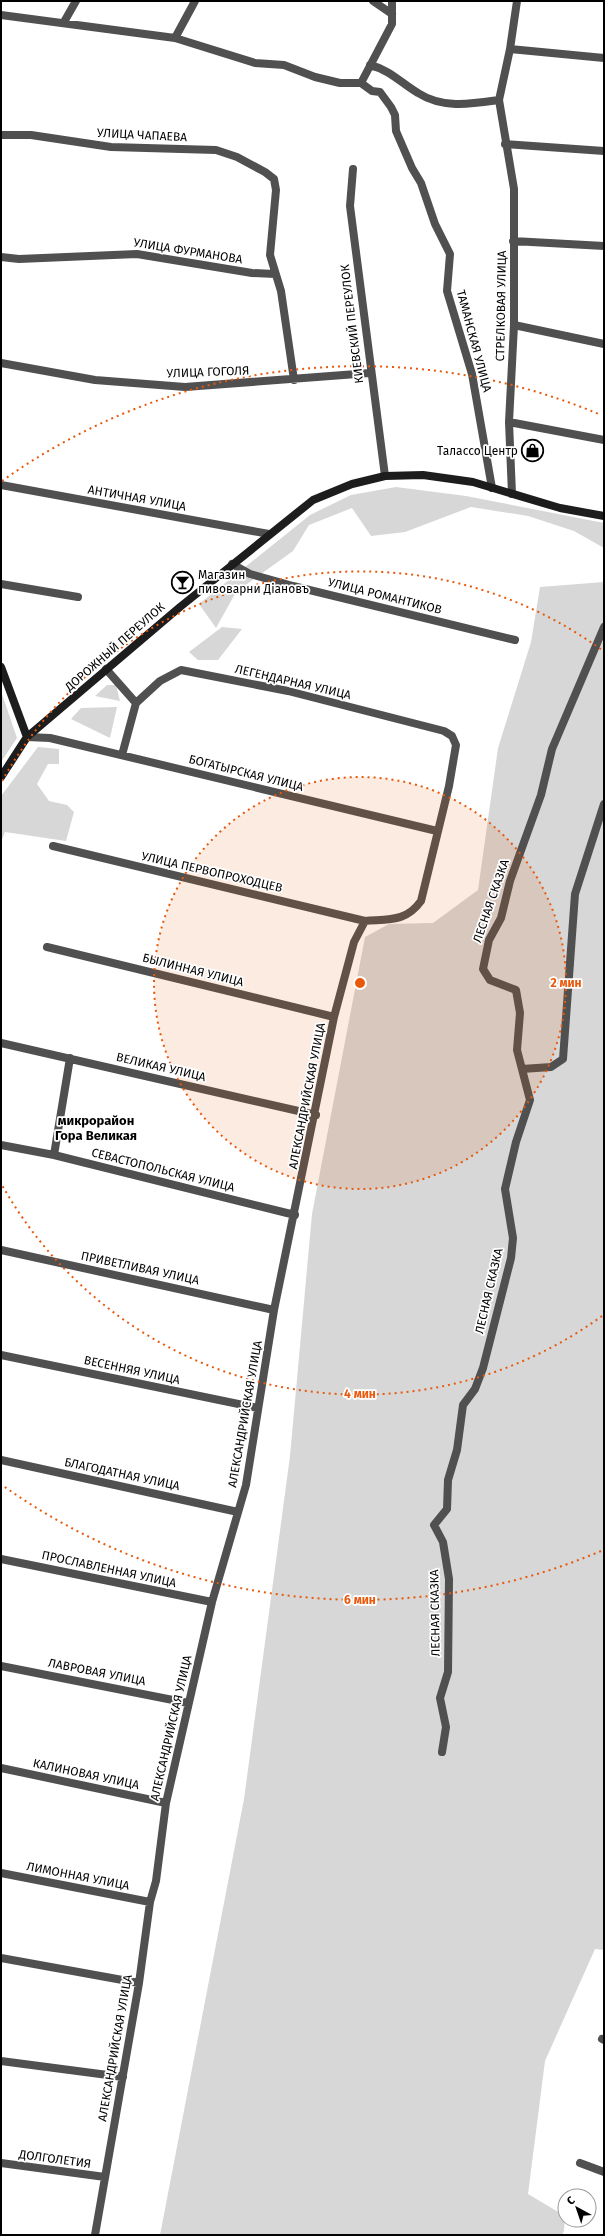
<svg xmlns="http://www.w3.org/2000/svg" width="605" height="2236" font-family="'Fira Sans',sans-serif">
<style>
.green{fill:#d7d7d7}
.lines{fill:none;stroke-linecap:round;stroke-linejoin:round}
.minor{stroke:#505050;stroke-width:8}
.secondary{stroke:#1d1d1d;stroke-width:8}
.ring{fill:none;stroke:#e8590c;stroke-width:2;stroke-dasharray:2 4}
.labels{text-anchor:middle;stroke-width:3.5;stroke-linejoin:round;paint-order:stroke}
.street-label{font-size:12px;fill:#000;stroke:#fff}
.poi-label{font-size:12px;fill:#000;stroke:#fff;text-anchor:end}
.neighbourhood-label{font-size:13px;font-weight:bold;fill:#000;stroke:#fff}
.centre{fill:#e8590c;stroke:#fff;stroke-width:2}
.ring-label{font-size:12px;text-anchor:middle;font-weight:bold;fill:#e8590c;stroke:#fff;stroke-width:3.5;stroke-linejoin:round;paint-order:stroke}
</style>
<rect width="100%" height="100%" fill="#fff"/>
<path class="green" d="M 396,487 L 466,496 L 604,523 L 604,548 L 574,531 L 528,516 L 471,507 L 405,532 L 371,536 L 352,508 L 309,525 L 293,551 L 236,592 L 216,628 L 199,604 L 310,515 L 351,495 Z
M 604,582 L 604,1950 L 595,1949 L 545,2061 L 528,2194 L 565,2216 L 564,2231 L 562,2235 L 160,2235 L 244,1799 L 290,1456 L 312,1214 L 365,937 L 389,924 L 433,923 L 478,890 L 498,748 L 531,642 L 540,587 Z
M 222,627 L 242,629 L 218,660 L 198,660 L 189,652 Z
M 107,685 L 116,685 L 120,701 L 95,696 Z
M 1,691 L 17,738 L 1,762 Z
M 117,707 L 110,738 L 71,719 L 81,708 Z
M 38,747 L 59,749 L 59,764 L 48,764 L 37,784 L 49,801 L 67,805 L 74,812 L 66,841 L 5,832 L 1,842 L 1,796 Z"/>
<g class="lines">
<path class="minor" d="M 373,1 L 392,14
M 1,15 L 175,38 L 255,63 L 284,65 L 315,77 L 340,83 L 361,83
M 64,22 L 76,1
M 175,38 L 195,1
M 510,49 L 604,58
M 370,65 C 390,70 401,83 418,93 C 443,109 471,104 499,100
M 361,83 L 372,91 L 380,92 L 391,107 L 395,115 L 396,131 L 412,168 L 421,183 L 435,224 L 450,254 L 447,291 L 472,374 L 492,488
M 361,83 L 392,24 L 392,1
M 1,135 L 31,135 L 111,147 L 216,150 L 237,157 L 265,172 L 274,179 L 276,190 L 270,255 L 281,291 L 294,380
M 505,144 L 604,151
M 353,169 L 350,206 L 385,476
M 513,241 L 604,246
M 1,257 L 19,259 L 137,254 L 252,273 L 275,274
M 514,325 L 604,344
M 1,363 L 95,380 L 185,387 L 370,373
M 509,422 L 604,440
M 1,485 L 269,534
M 512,494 L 509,422 L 514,325 L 514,189 L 499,100 L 510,49 L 517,1
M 232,564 L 250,574 L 293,586 L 515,640
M 1,584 L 78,597
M 106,669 L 136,703
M 27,737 L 50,738 L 437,831
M 122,755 L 136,703
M 53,846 L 365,921
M 47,947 L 334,1017
M 1,1043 L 316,1115
M 522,1069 L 551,1067 L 563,1059 L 575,894 L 604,804
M 1,1145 L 54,1155 L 295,1215
M 54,1155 L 70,1058
M 1,1250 L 274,1310
M 1,1355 L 258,1408
M 1,1460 L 238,1512
M 1,1559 L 212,1602
M 1,1666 L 188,1703
M 442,1752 L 446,1727 L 440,1698 L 448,1672 L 449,1579 L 443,1542 L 434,1525 L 447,1509 L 448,1480 L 457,1450 L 463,1405 L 475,1389 L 483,1368 L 511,1258 L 513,1238 L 505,1189 L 516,1142 L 530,1100 L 517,1050 L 520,1013 L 516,990 L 490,980 L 483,969 L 489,940 L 501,918 L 510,881 L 541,795 L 552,749 L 604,627
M 1,1768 L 166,1803
M 1,1873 L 150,1902
M 1,1958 L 139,1983
M 602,2039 L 604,2040
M 1,2061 L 123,2077
M 1,2163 L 105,2177
M 580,2163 L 604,2172
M 95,2235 L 139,1983 L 150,1902 L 156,1881 L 166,1803 L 212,1602 L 246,1485 L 274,1310 L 334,1017 L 354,942 L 365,921 C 389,919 406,922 421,901 L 449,786 L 456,745 L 452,736 L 444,731 L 288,691 L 181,670 L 160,681 L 136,703"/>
<path class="secondary" d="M 1,667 L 27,737
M 1,777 L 27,737 L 180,607 L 313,500 L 352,484 L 385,476 L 423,475 L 473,482 L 560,508 L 604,516"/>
</g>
<circle cx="360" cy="983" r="206" fill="#e8590c" fill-opacity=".12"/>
<g class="ring">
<circle cx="360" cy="983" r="206"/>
<path d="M602 1316A411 411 0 0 1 2 1185M2 781A411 411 0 0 1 602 650"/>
<path d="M601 1551A617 617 0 0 1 2 1485M2 481A617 617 0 0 1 601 415"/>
</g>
<defs>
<symbol id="shop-ring" viewBox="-11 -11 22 22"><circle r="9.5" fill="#fff" stroke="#000" stroke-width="1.5"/><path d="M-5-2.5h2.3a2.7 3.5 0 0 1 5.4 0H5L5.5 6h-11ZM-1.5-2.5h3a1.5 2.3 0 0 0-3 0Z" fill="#000"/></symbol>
<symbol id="bar-ring" viewBox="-11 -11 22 22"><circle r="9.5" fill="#fff" stroke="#000" stroke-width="1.5"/><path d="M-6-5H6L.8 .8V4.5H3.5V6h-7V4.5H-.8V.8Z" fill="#000"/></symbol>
</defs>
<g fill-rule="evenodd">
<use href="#shop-ring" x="520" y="438" width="25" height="25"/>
<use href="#bar-ring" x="170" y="570" width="25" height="25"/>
</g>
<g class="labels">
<g class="street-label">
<text transform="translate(142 135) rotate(3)" y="4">УЛИЦА ЧАПАЕВА</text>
<text transform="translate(188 251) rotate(9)" y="4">УЛИЦА ФУРМАНОВА</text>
<text transform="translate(501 306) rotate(-89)" y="4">СТРЕЛКОВАЯ УЛИЦА</text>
<text transform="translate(352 324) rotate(-97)" y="4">КИЕВСКИЙ ПЕРЕУЛОК</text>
<text transform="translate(474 341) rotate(75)" y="4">ТАМАНСКАЯ УЛИЦА</text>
<text transform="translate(208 372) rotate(-2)" y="4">УЛИЦА ГОГОЛЯ</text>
<text transform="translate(137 498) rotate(10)" y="4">АНТИЧНАЯ УЛИЦА</text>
<text transform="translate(385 596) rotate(14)" y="4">УЛИЦА РОМАНТИКОВ</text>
<text transform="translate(115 647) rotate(-41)" y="4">ДОРОЖНЫЙ ПЕРЕУЛОК</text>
<text transform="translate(293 682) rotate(13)" y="4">ЛЕГЕНДАРНАЯ УЛИЦА</text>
<text transform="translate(246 773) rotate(14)" y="4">БОГАТЫРСКАЯ УЛИЦА</text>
<text transform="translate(212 872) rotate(13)" y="4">УЛИЦА ПЕРВОПРОХОДЦЕВ</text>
<text transform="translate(491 901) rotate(-71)" y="4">ЛЕСНАЯ СКАЗКА</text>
<text transform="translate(193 970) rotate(14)" y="4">БЫЛИННАЯ УЛИЦА</text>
<text transform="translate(161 1067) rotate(13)" y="4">ВЕЛИКАЯ УЛИЦА</text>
<text transform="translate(307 1096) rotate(-79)" y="4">АЛЕКСАНДРИЙСКАЯ УЛИЦА</text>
<text transform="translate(163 1170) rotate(14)" y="4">СЕВАСТОПОЛЬСКАЯ УЛИЦА</text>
<text transform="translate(140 1268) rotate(12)" y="4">ПРИВЕТЛИВАЯ УЛИЦА</text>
<text transform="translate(489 1291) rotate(-77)" y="4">ЛЕСНАЯ СКАЗКА</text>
<text transform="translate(132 1370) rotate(12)" y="4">ВЕСЕННЯЯ УЛИЦА</text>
<text transform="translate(245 1414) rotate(-80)" y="4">АЛЕКСАНДРИЙСКАЯ УЛИЦА</text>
<text transform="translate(122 1474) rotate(12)" y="4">БЛАГОДАТНАЯ УЛИЦА</text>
<text transform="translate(109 1569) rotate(12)" y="4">ПРОСЛАВЛЕННАЯ УЛИЦА</text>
<text transform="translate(435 1613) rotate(-91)" y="4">ЛЕСНАЯ СКАЗКА</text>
<text transform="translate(97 1672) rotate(11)" y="4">ЛАВРОВАЯ УЛИЦА</text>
<text transform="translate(171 1728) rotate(-77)" y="4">АЛЕКСАНДРИЙСКАЯ УЛИЦА</text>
<text transform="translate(86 1774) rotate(12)" y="4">КАЛИНОВАЯ УЛИЦА</text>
<text transform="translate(78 1876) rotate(11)" y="4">ЛИМОННАЯ УЛИЦА</text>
<text transform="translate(115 2048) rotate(-80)" y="4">АЛЕКСАНДРИЙСКАЯ УЛИЦА</text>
<text transform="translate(55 2159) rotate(8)" y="4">ДОЛГОЛЕТИЯ</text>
</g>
<g class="poi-label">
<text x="518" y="455">Талассо Центр</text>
<text x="198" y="579" text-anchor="start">Магазин<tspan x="198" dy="14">пивоварни Дiановъ</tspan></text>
</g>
<g class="neighbourhood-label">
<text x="96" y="1125">микрорайон<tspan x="96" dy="15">Гора Великая</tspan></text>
</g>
</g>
<circle cx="360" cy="983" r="6" class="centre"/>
<g class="ring-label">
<text x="566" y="987">2 мин</text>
<text x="360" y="1398">4 мин</text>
<text x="360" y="1604">6 мин</text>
</g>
<rect width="605" height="2236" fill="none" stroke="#000000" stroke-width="4"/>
<g transform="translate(577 2208) rotate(320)"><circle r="19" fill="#ffffff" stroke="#999999"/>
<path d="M0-3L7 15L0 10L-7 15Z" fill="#000000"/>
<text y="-6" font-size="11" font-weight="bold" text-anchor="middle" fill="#000000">С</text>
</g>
</svg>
